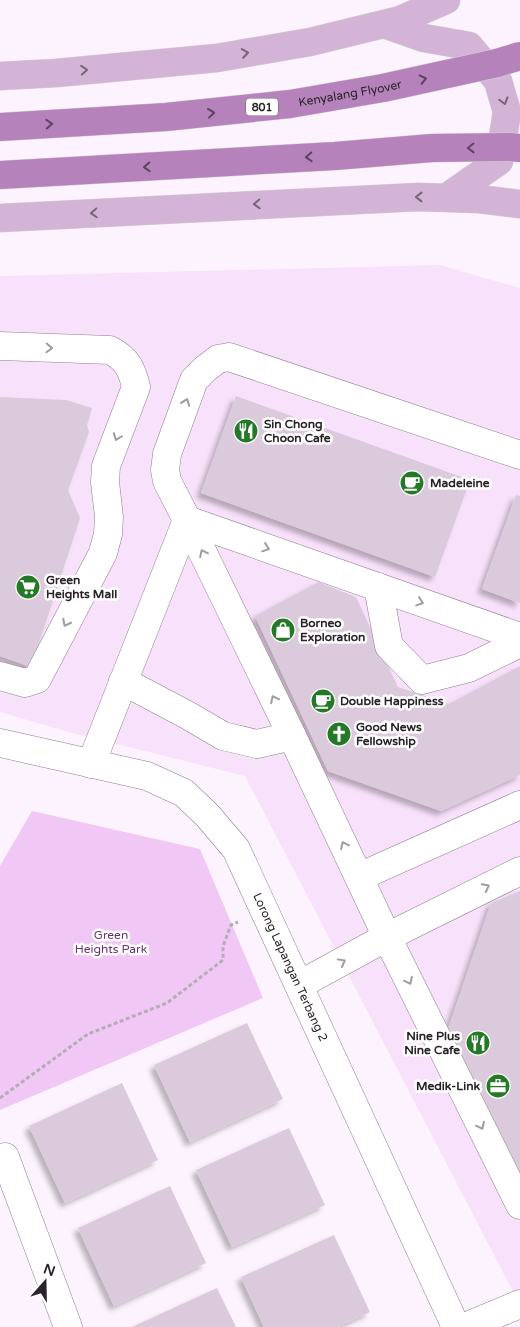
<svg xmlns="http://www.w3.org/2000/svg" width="520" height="1327" font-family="'Varela Round',sans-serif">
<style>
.built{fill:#f8e1fa}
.green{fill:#f1c7f5}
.building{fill:#dbcadc;filter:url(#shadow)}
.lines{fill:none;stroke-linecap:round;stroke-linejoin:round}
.minor-casing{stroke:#8e7f90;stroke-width:29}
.major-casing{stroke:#d4d3d4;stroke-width:29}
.path{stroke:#b5acb6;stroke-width:3;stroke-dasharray:4 2.5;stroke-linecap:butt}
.minor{stroke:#fff;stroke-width:28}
.major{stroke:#d3b4d6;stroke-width:28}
.highway-bridge-casing{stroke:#d4d3d4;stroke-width:29;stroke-linecap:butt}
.highway-bridge{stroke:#b582bb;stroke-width:28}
.oneway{stroke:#766477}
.oneway2{stroke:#5b445d}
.oneway3{stroke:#9f9c9f}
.labels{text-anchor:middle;stroke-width:5;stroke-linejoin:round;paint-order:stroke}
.shield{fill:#fff;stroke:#6a656a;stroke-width:1}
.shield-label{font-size:11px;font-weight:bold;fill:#2a232a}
.street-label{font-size:12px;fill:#2a232a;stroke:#fff}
.poi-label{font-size:12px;font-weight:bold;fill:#2a232a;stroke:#fff;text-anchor:start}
.park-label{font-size:12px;fill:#68336e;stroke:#fff}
</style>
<defs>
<filter id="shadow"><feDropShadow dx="-4.5" dy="4.5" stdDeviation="2.5" flood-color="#0004"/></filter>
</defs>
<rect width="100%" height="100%" fill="#fdf3fe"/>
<path class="built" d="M 440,265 L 520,288 L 520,1305 L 245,776 L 69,732 L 0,712 L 0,276 Z"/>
<path class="green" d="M 32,811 L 200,849 L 263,998 L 0,1110 L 0,866 Z"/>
<path class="building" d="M 236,396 L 470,480 L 435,577 L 201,493 Z
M 0,397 L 66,400 L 92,408 L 87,425 L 89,432 L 68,490 L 80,518 L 31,667 L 0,656 Z
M 516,495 L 520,496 L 520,603 L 482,589 Z
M 318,582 L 356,597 L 398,687 L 449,704 L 520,666 L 520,775 L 441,811 L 328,771 L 255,616 Z
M 520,891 L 520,1176 L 517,1177 L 448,1029 L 491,903 Z
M 247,1023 L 283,1099 L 190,1142 L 154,1065 Z
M 122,1083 L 158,1160 L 65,1203 L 29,1126 Z
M 289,1128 L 325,1205 L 232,1247 L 196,1170 Z
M 170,1186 L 206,1263 L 114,1306 L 78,1228 Z
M 334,1235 L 370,1312 L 337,1327 L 264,1327 L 241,1277 Z
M 217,1288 L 236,1327 L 132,1327 Z"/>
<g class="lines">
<defs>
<g id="minor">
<path d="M 0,346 L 110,350 C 127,359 132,369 136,387 L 106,466 L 105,482 L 109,517 L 108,534 L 103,553 L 37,679 L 25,683 L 0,676"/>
<path d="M 520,455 L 229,357 L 218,359 L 205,369 L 194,380 L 167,454 L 165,470 L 167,481 L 187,520 L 292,736 L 387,937 L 520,1205"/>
<path d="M 378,587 L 389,646 L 422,680 L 469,668 L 520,643"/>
<path d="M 123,681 L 189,716 L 223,736 L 257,744 L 292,736"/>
<path id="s1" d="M 0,743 L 147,776 L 184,793 L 208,816 L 236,849 L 456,1327"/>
<path d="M 91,764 L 187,520 L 520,637"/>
<path d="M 359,877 L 520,805"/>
<path d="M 299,985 L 387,937 L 520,871"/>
<path d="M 5,1157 L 68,1327"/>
<path d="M 465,1327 L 520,1304"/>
</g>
<path id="major" d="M 384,24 L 424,38 L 469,46 L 498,81 L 507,112 L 499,161 L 446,198
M 0,76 L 56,73 L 217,58 L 310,42 L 400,20 L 446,0
M 0,218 L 418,197 L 479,199 L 520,204"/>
</defs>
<use href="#minor" class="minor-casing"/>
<use href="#major" class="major-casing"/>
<path class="path" d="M 0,1098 L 88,1034 L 167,1003 L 223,960 L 223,946 L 231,925 L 238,922"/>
<use href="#minor" class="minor"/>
<use href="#major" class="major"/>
<defs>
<g id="highway-bridge">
<path id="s2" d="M 0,127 L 166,117 L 290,104 L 383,88 L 497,63 L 520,56"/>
<path d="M 0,175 L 335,156 L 432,148 L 510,147 L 520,148"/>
</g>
</defs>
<use href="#highway-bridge" class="highway-bridge-casing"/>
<use href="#highway-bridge" class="highway-bridge"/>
</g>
<defs><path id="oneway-chevron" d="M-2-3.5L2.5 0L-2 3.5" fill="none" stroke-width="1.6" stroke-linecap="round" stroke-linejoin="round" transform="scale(1.25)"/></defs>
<g class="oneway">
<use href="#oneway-chevron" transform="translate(245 53) rotate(-9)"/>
<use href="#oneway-chevron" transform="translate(84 70) rotate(-5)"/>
<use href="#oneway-chevron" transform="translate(504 101) rotate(74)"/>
<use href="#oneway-chevron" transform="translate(419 197) rotate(-180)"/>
<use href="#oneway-chevron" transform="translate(257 204) rotate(177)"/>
<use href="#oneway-chevron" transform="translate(94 213) rotate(177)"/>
</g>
<g class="oneway2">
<use href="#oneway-chevron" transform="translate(423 79) rotate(-13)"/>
<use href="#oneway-chevron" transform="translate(211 113) rotate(-6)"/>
<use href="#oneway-chevron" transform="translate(49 124) rotate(-3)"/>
<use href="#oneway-chevron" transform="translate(471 148) rotate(179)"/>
<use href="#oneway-chevron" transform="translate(309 157) rotate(177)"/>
<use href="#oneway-chevron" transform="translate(147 167) rotate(177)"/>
</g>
<g class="oneway3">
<use href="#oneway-chevron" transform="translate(49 348) rotate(2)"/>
<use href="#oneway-chevron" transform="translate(186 402) rotate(-70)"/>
<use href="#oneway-chevron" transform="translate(117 437) rotate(111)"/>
<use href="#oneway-chevron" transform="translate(266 548) rotate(19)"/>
<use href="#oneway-chevron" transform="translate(203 553) rotate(-116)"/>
<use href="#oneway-chevron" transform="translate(420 602) rotate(19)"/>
<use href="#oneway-chevron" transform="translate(66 623) rotate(117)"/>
<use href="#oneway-chevron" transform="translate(274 699) rotate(-116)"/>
<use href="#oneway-chevron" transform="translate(344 845) rotate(-116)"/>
<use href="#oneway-chevron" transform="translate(486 887) rotate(-27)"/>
<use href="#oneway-chevron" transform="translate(342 962) rotate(-29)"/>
<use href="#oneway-chevron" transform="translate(409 981) rotate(64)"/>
<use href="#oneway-chevron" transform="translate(481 1126) rotate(64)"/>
</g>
<defs>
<symbol id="restaurant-disc" viewBox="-11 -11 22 22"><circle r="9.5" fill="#237926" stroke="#fff"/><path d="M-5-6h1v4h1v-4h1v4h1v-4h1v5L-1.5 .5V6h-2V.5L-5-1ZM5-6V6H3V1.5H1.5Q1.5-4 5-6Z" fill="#fff"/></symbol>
<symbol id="cafe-disc" viewBox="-11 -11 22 22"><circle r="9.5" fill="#237926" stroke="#fff"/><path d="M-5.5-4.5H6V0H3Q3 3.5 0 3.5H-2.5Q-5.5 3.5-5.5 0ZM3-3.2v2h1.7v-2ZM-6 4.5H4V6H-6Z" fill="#fff"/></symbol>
<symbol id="supermarket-disc" viewBox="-11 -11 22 22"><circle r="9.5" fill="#237926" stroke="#fff"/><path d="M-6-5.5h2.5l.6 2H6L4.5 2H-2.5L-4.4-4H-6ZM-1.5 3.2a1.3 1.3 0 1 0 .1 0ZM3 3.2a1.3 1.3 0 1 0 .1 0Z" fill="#fff"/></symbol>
<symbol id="shop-disc" viewBox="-11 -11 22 22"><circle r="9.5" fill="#237926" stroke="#fff"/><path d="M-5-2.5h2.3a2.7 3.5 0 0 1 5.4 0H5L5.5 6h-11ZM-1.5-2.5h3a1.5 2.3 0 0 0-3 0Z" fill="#fff"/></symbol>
<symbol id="church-disc" viewBox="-11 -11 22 22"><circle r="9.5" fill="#237926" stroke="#fff"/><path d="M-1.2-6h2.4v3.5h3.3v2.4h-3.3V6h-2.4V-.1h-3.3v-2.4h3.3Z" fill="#fff"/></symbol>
<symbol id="office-disc" viewBox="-11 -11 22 22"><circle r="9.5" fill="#237926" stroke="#fff"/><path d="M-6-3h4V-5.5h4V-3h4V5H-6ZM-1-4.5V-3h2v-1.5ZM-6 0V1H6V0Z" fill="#fff"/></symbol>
</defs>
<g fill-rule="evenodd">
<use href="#restaurant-disc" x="232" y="417" width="28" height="28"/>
<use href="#cafe-disc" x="398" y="469" width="28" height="28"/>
<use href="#supermarket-disc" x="14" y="573" width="28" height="28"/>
<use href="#shop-disc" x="269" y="616" width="28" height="28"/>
<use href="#cafe-disc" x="309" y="687" width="28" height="28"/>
<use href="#church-disc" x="325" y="720" width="28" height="28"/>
<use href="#restaurant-disc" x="464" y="1029" width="28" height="28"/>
<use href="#office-disc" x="484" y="1072" width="28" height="28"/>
</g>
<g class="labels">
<rect class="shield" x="246" y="98.5" width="32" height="17" rx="4"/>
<g class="shield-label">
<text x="262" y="111">801</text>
</g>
<g class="street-label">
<text dy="4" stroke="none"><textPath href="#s2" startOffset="352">Kenyalang Flyover</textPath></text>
<text dy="4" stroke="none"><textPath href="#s1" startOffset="398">Lorong Lapangan Terbang 2</textPath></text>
</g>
<g class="poi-label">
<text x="264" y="428">Sin Chong<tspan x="264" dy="14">Choon Cafe</tspan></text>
<text x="430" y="487">Madeleine</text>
<text x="46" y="584">Green<tspan x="46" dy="14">Heights Mall</tspan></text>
<text x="300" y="627">Borneo<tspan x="300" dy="14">Exploration</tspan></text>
<text x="340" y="705">Double Happiness</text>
<text x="356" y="731">Good News<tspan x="356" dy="14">Fellowship</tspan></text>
<text x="460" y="1040" text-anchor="end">Nine Plus<tspan x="460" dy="14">Nine Cafe</tspan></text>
<text x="480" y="1090" text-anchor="end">Medik-Link</text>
</g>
<g class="park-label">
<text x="111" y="939">Green<tspan x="111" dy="14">Heights Park</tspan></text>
</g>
</g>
<g transform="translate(45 1282) rotate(20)" stroke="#ffffff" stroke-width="4" paint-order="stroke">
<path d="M0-4L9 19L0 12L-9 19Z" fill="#2a232a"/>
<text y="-8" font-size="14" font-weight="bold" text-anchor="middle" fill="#2a232a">N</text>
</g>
</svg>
